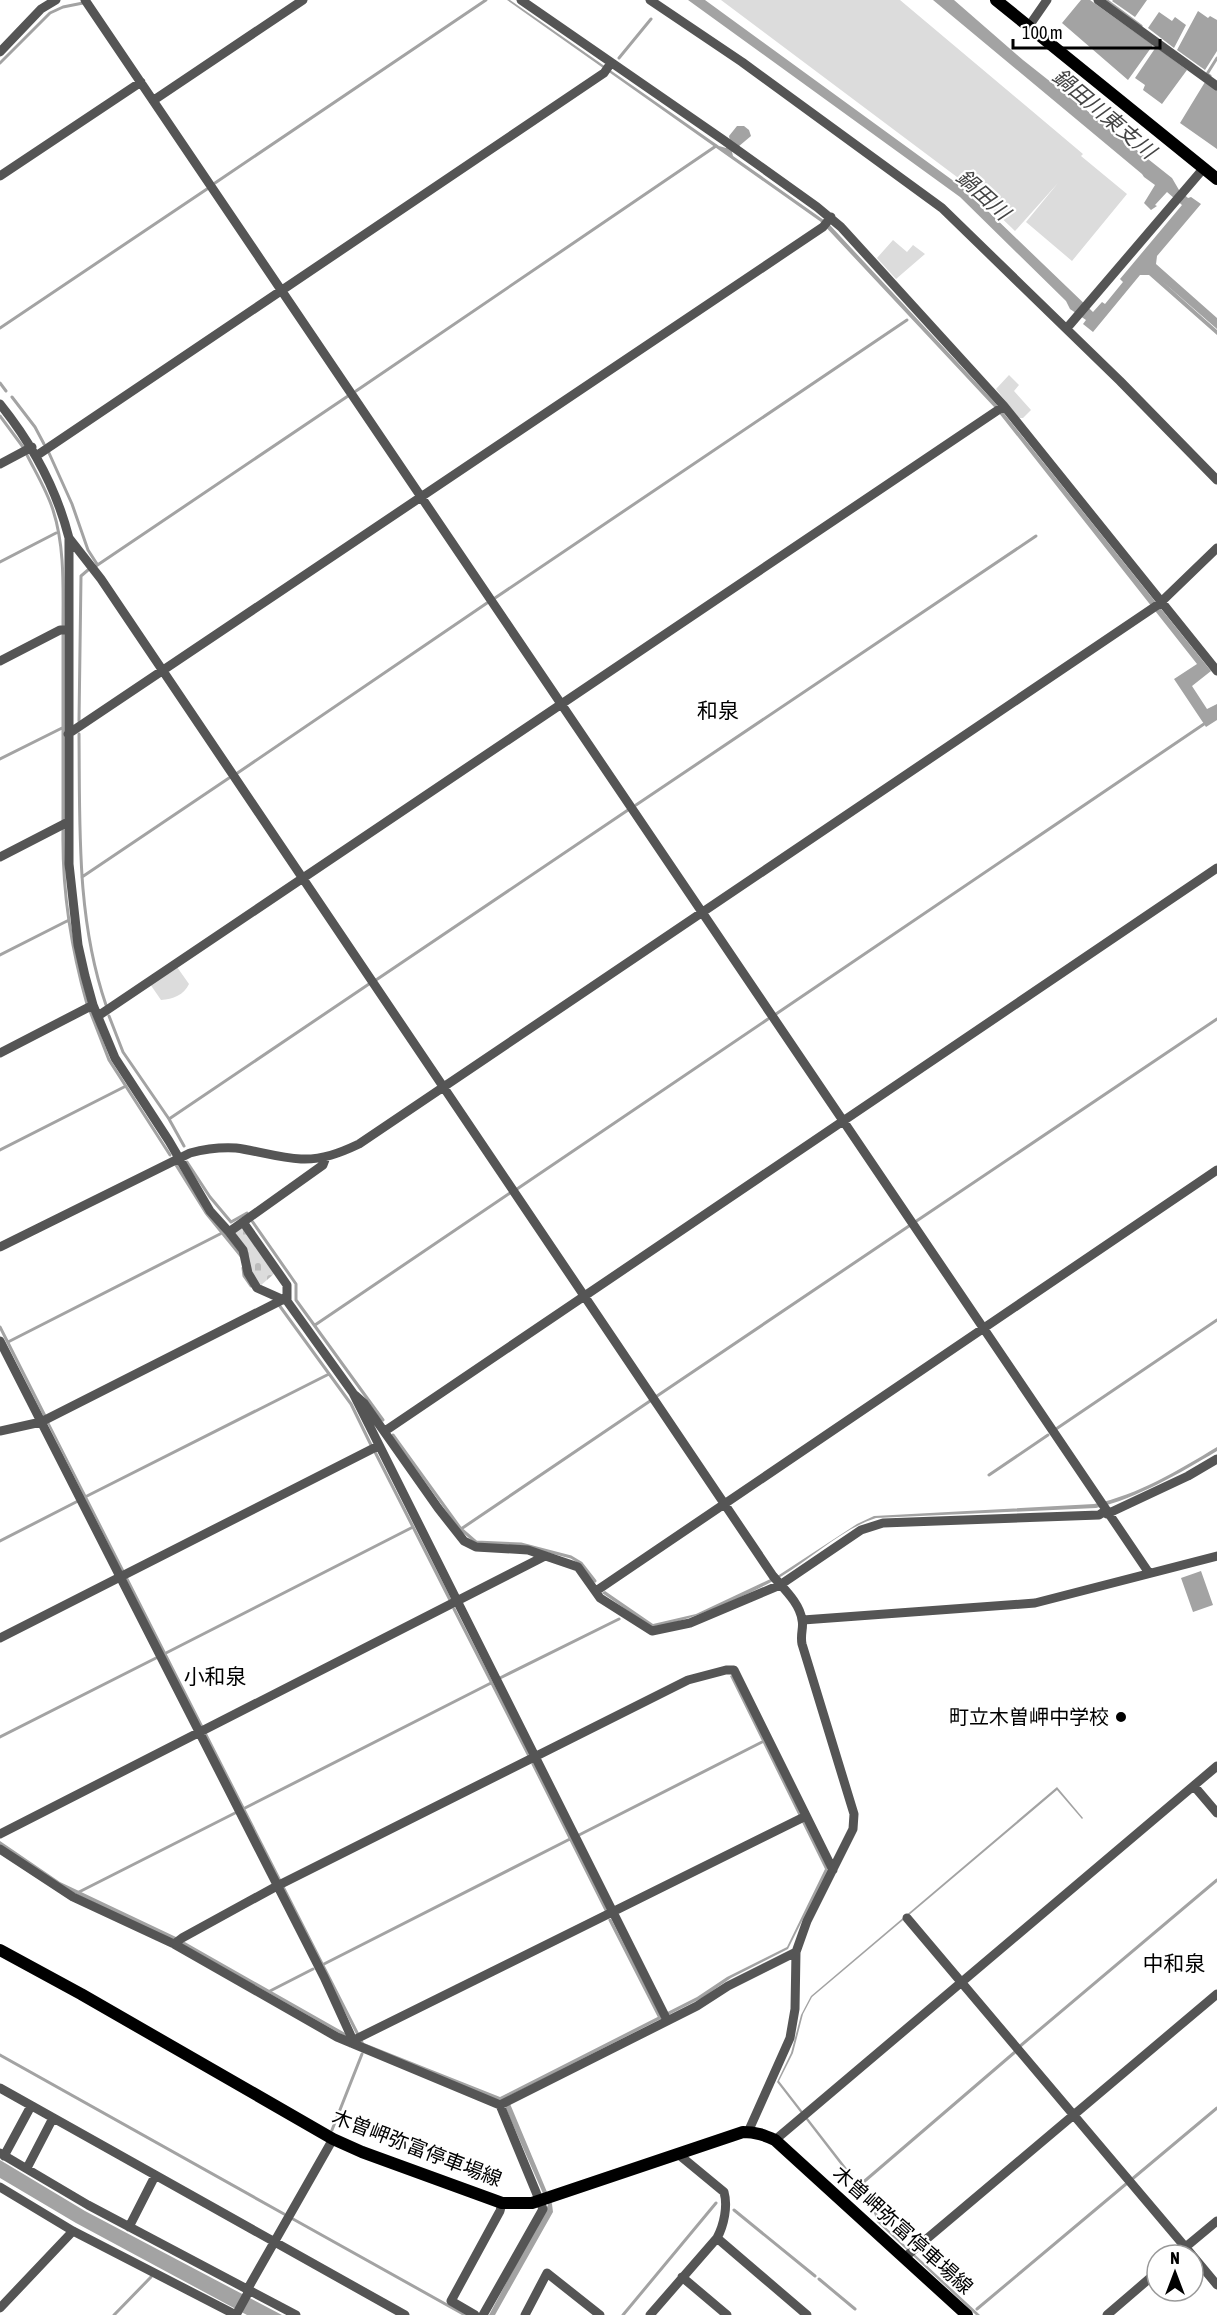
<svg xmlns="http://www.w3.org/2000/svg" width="1217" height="2315" font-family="'Asap Condensed','Noto Sans JP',sans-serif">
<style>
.green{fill:#dcdcdc}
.cemetery{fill:url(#cemetery-stones)}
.water{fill:#a3a3a3}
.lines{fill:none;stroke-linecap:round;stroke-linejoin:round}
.stream{stroke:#a3a3a3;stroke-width:3}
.minor{stroke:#555;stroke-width:9}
.major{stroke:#000;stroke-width:12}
.poi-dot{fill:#000;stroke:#fff;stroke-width:2}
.labels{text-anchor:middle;stroke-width:4.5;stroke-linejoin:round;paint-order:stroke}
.poi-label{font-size:20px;fill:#000;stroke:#fff;text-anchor:end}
.street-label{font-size:20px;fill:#000;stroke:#fff}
.water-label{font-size:21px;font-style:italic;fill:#444;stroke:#fff}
.neighbourhood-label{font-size:21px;fill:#000;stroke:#fff}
</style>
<defs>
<pattern id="cemetery-stones" width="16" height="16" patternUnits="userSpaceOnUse" patternTransform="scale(1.5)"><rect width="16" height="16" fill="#dcdcdc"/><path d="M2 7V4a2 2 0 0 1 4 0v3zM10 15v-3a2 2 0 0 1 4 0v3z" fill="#bbb"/></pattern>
</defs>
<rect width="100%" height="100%" fill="#fff"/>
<path class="green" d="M 721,0 L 900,0 L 1083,154 L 1081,156 L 1127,194 L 1072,261 L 1026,222 L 1058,183 L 1015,231 L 965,183 Z
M 893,240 L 907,252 L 913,245 L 925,254 L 896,279 L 877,258 Z
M 1009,375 L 1019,385 L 1014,391 L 1031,410 L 1023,418 L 1019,418 L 996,389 Z
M 177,967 L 189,984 C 184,995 173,999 161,1000 L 150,984 Z"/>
<path class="cemetery" d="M 241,1228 L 244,1229 L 275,1273 L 260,1286 L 251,1273 L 233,1234 Z"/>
<path class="water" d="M 507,0 L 510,0 L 719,146 L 726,148 L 730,141 L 729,136 L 737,126 L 744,126 L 749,130 L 751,136 L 732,152 L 733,156 L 828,223 L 998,406 L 1211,671 L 1192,686 L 1207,709 L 1217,704 L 1217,720 L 1206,727 L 1174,679 L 1197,664 L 995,408 L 821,222 Z
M 688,0 L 705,0 L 966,190 L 1093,312 L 1102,302 L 1105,304 L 1123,282 L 1120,279 L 1182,205 L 1167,192 L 1155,205 L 1157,206 L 1151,210 L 1144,203 L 1155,185 L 1144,177 L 1142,174 L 933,0 L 954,0 L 1023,60 L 1172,178 L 1179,190 L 1188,198 L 1191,197 L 1201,204 L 1157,256 L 1156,264 L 1217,318 L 1217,329 L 1162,281 L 1217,330 L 1217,335 L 1149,275 L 1140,275 L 1093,332 L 1083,324 L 1086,320 L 1070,309 L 1066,301 L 960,197 Z
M 1081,0 L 1090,0 L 1153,45 L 1128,80 L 1062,23 Z
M 1113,0 L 1147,0 L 1135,17 L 1112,1 Z
M 1198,11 L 1208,18 L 1210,16 L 1217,20 L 1217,51 L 1205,70 L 1177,50 Z
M 1159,12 L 1172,21 L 1175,17 L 1186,25 L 1174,48 L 1148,28 Z
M 1156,47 L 1187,70 L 1162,104 L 1143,90 L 1145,85 L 1135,78 Z
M 1205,82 L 1217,90 L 1217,149 L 1180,123 Z
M 49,1422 L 364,2043 L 500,2097 L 697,1997 L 727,1977 L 787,1947 L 825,1869 L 730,1676 L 732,1675 L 828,1869 L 788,1949 L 731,1978 L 702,1998 L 509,2096 L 508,2099 L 552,2204 L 553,2212 L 495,2315 L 489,2315 L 548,2205 L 503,2102 L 348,2038 L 182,1944 L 76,1894 L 0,1845 L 0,1841 L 60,1882 L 176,1937 L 354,2038 L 357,2036 L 47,1423 Z
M 1217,1447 L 1217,1451 C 1180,1473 1138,1498 1096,1508 L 876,1518 C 842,1529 813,1557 782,1576 C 759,1590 675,1629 650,1626 L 602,1593 L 605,1591 L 653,1624 L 696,1614 L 779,1575 L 857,1524 L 874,1516 L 1094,1504 C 1138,1495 1179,1470 1217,1447 Z
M 1201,1571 L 1213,1605 L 1193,1612 L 1181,1578 Z
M 1057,1787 L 1083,1818 L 1082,1819 L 1057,1790 L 812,1997 L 803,2014 L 793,2053 L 779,2081 L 873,2202 L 881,2223 L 980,2315 L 976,2315 L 877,2222 L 871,2204 L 777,2082 L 791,2053 L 801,2015 L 811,1996 Z
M 0,2160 L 85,2211 L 282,2315 L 247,2315 L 76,2223 L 0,2178 Z"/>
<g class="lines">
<path class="stream" d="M 1106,0 L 1141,26
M 619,58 L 651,19
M 0,63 L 50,13 L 63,7 L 83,3
M 1210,76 L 1207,74 L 1217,58
M 215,183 L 486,0
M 0,328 L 207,189
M 0,383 L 6,391
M 356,391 L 716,146
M 12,397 L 35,427 L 44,444
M 0,416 L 23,447
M 49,453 L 72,504 L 88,550 L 97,564
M 27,455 C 36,473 47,491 53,510 C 65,547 63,588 63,627
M 0,562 L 56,533
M 96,566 L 348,396
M 495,598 L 907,320
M 63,634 L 63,821
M 79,721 L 81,576 L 88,570
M 79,734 C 80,824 76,918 106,1005
M 0,759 L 62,728
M 236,774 L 487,603
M 636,805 L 1036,536
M 63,830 C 62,888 71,948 87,1004
M 82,877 L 229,778
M 0,955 L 67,921
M 376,980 L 628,810
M 90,1011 L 109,1060 L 170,1155
M 776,1014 L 1204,724
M 109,1016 L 123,1052 L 169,1119 L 184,1146
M 169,1119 L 369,984
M 0,1150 L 126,1086
M 187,1162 L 210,1197 L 231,1222 L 247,1213
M 176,1165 L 206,1213 L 241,1256
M 517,1189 L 768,1019
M 252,1221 L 296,1284 L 296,1300 L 383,1420
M 915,1222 L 1217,1019
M 243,1268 L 244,1276 L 251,1286
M 279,1305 L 351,1404 L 371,1445
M 315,1325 L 510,1193
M 0,1327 L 45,1416
M 8,1342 L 220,1234
M 657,1396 L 909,1226
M 1056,1429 L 1217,1320
M 393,1435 L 461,1529 L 476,1542 L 521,1544 L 571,1557 L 581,1563 L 595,1581
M 375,1452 L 450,1600
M 989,1475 L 1048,1435
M 87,1496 L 329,1374
M 461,1529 L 650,1401
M 0,1541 L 78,1501
M 454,1609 L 529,1756
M 166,1653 L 413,1527
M 500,1678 L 619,1619
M 0,1737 L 156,1658
M 533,1764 L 607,1912
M 245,1808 L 491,1683
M 579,1835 L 762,1742
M 79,1892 L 235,1813
M 610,1920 L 660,2018
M 324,1964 L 570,1839
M 270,1991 L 313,1969
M 1019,2047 L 1217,1880
M 0,2055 L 284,2214
M 332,2130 L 362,2054
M 1131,2180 L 1217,2108
M 860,2185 L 1015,2052
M 734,2210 L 815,2276
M 293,2219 L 465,2315
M 819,2279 L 855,2309
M 977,2309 L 1126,2184
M 114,2315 L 151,2277
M 623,2315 L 716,2203"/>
<path class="minor" d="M 85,0 L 1149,1573
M 521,0 L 722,139 L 817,207 L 841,227 L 1004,406 L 1217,671
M 650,0 L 742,62 L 942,208 L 1120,381 L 1217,480
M 1098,0 L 1217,86
M 1029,26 L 1047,0
M 0,52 L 41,9 L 56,0
M 154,100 L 303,0
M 0,176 L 141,82
M 1067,328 L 1203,169
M 0,404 C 33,445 56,487 69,538 L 69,864 L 78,945 L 85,976 L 93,1005 L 115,1058 L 169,1141 L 210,1211 L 229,1232 L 323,1165 L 326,1157
M 36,456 L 604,73 L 611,63
M 0,464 L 32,447
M 69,538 L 101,579 L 773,1576 C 783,1588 800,1603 802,1620 C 804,1627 800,1634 802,1644 L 854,1814 L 853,1829 L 807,1921 L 796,1952 L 795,2009 L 790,2038 L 748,2132
M 0,661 L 60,630 L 68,630
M 68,734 L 823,227 L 831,217
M 0,857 L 68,822
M 98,1016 L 1004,406
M 0,1053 L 93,1005
M 243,1222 L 287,1285 L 287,1301 L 353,1393 L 667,2020
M 229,1232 L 243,1250 L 248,1273 L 257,1288 L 284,1300
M 0,1247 L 190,1153 C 205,1149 220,1147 236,1148 C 258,1151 279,1158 301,1159 C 322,1160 340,1153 359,1144 L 1159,604 L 1217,548
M 0,1341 L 324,1977 L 351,2036 L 351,2043
M 355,1395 L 364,1403 L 438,1508 L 464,1541 L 476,1547 L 528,1550 L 578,1567 L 600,1598 L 652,1631 L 690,1623 L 780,1585 L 861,1530 L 883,1523 L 1099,1515 L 1105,1511
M 0,1431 L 41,1422 L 282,1300
M 385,1431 L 1217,868
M 1107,1514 L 1188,1476 L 1217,1459
M 596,1591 L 1217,1170
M 803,1620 L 1035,1603 L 1217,1556
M 0,1638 L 378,1446
M 1194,1786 L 1217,1813
M 0,1834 L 545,1556
M 0,1849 L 73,1897 L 174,1944 L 337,2037 L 500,2105 L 543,2209 L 483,2315
M 907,1918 L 1192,2255
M 174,1944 L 182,1938 L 277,1886 L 688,1680 L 726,1670 L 734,1670 L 833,1870
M 352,2041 L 806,1816
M 0,2088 L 405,2315
M 500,2105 L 697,2006 L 728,1986 L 796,1952
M 775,2140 L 1217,1766
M 0,2153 L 88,2205 L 296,2315
M 4,2156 L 31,2106
M 27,2168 L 53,2118
M 0,2187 L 73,2231 L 236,2315
M 129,2227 L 155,2176
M 717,2238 L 807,2315
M 1176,2255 L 1217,2221
M 1193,2256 L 1217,2285
M 904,2258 L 1217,1994
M 682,2277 L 727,2315
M 247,2290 L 333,2139
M 0,2308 L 73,2231
M 236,2315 L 249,2291
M 475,2315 L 451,2301 L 500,2211 L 502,2203
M 525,2315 L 547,2273 L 600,2315
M 650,2315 L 717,2238 C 724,2225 728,2206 724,2192 L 678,2154
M 1107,2315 L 1157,2272"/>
<path class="major" d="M 996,0 L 1217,179
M 0,1950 L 81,1994 L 333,2139 L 362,2152 L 502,2203 L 532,2203 L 743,2132 C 756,2132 764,2135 775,2140 L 967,2315"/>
</g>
<circle class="poi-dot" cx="1121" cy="1717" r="6"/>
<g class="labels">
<g class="poi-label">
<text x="1109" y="1724">町立木曽岬中学校</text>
</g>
<g class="street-label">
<text transform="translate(417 2148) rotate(21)" y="7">木曽岬弥富停車場線</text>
<text transform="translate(903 2230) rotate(42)" y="7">木曽岬弥富停車場線</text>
</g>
<g class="water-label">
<text transform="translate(1104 114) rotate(40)" y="7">鍋田川東支川</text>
<text transform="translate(983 195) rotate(42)" y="7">鍋田川</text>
</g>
<g class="neighbourhood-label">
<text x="718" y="718">和泉</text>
<text x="215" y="1684">小和泉</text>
<text x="1174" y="1971">中和泉</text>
</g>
</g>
<g transform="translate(1175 2273)"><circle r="28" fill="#ffffff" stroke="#999999" stroke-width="1.5"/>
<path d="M0-4.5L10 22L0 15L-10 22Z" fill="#000000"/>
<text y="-9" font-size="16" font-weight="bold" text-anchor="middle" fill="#000000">N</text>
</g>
<path d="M1013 39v9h147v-9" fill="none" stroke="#000000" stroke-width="3"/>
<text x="1022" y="39" font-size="18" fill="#000000" stroke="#ffffff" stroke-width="4.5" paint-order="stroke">100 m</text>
</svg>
